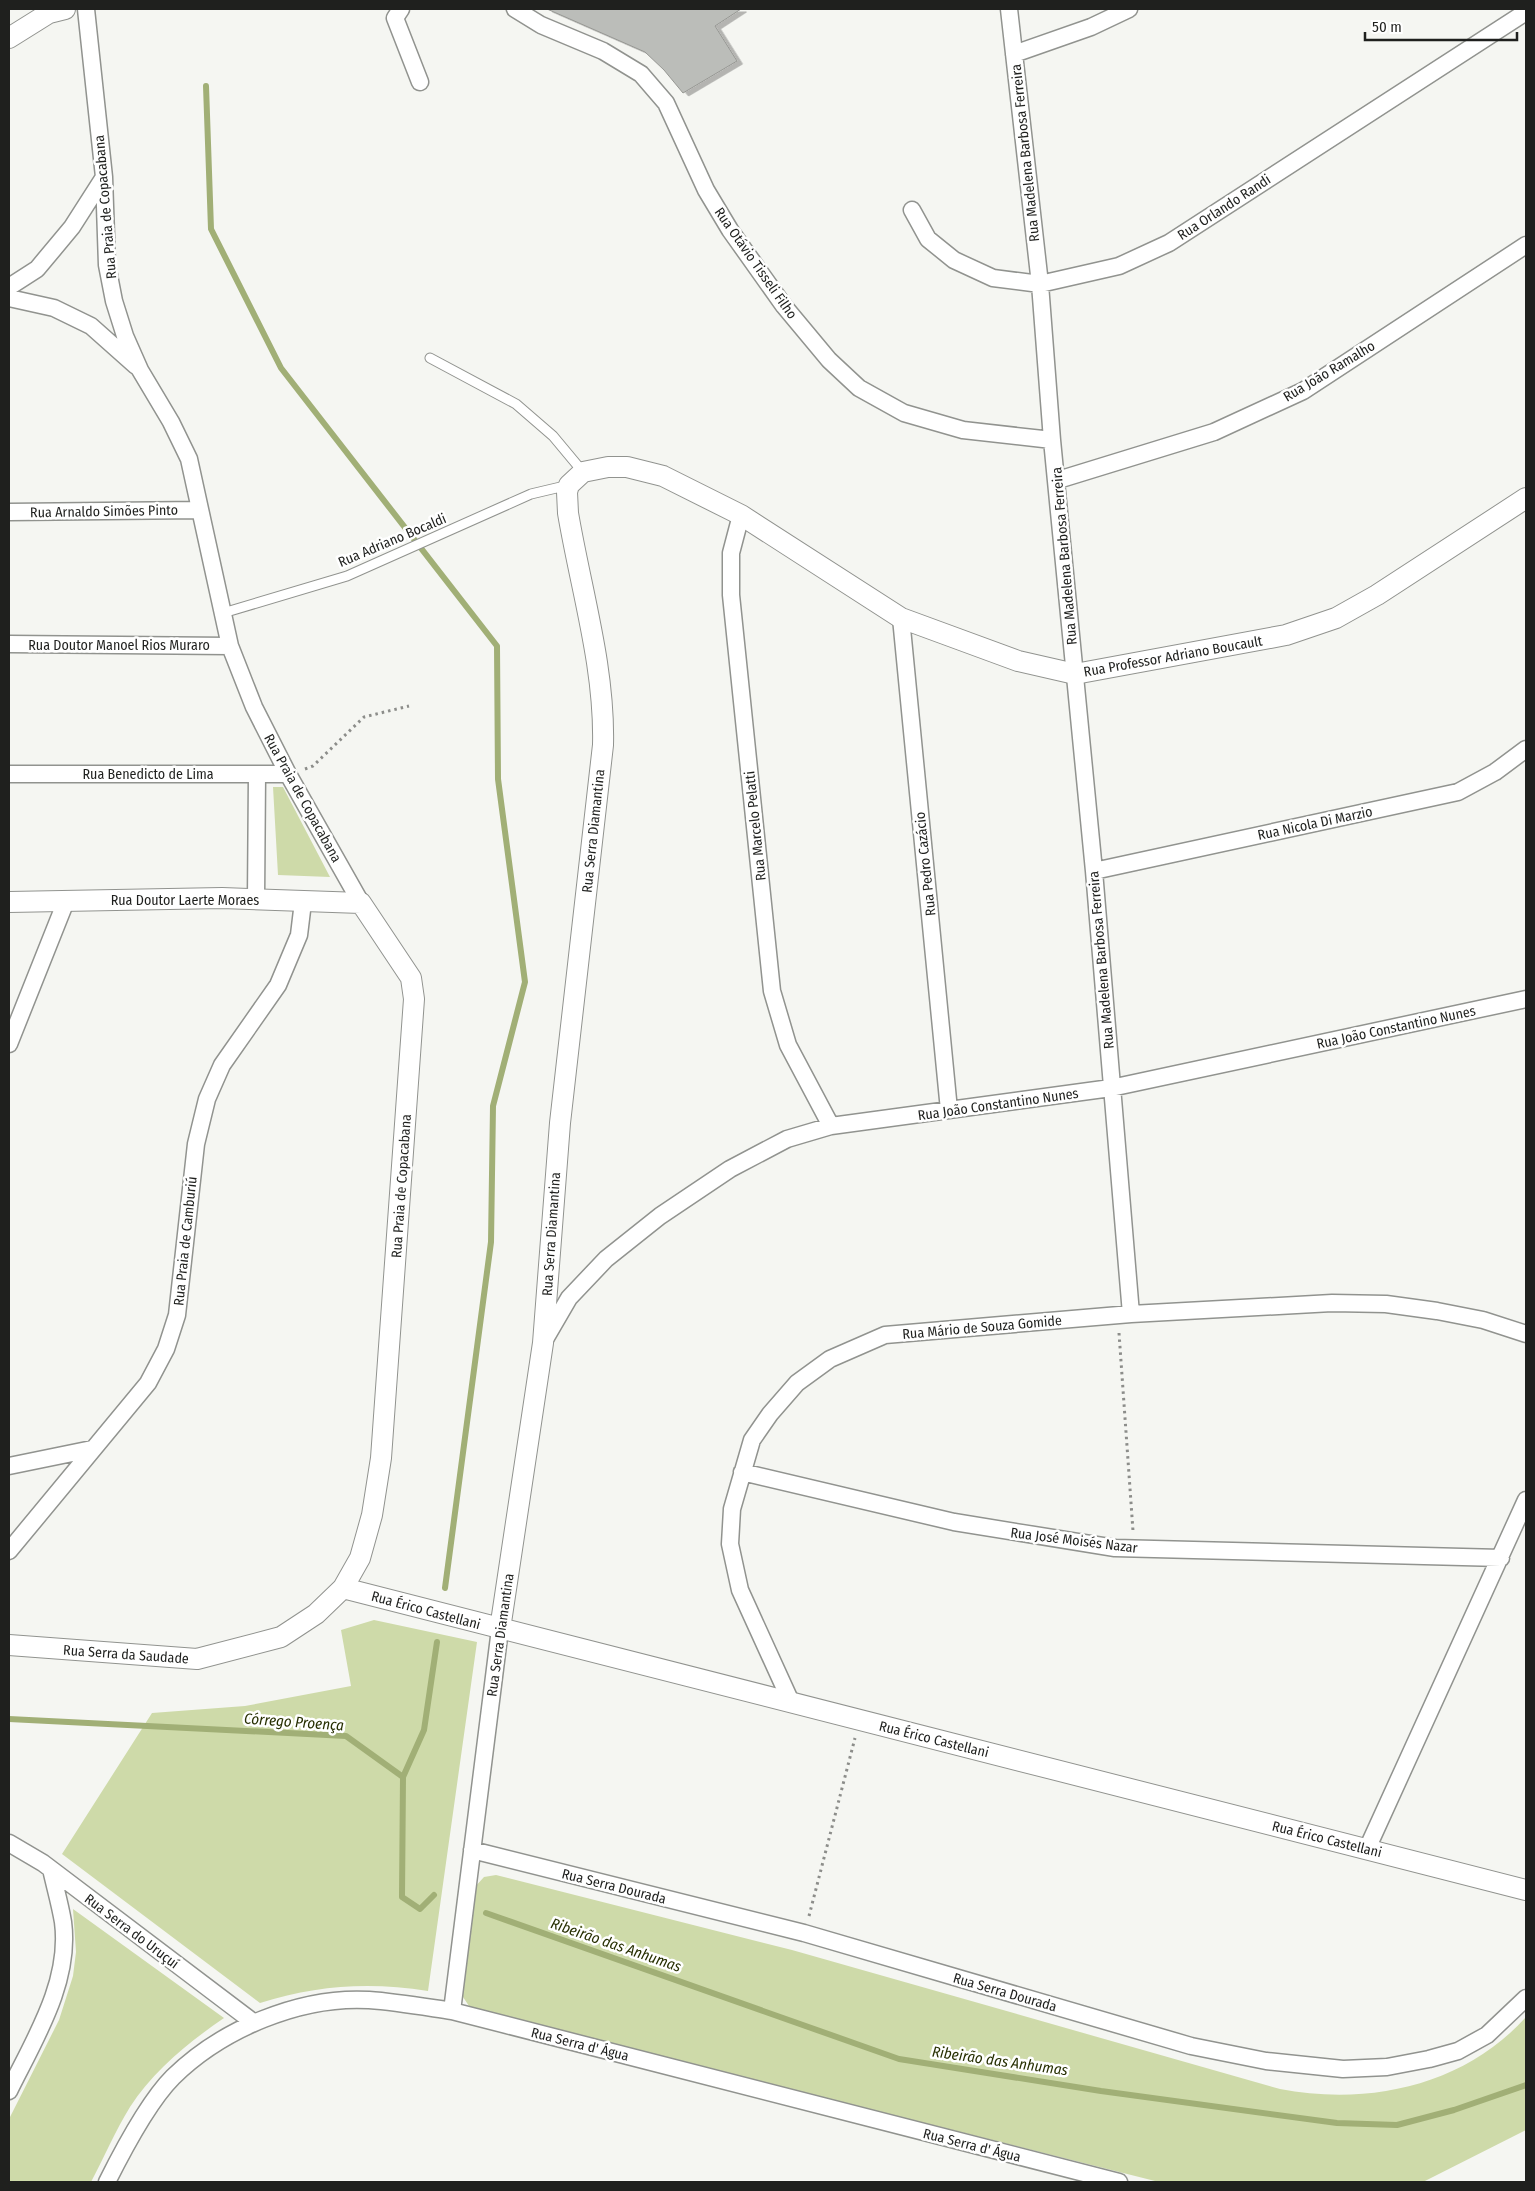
<svg xmlns="http://www.w3.org/2000/svg" width="1535" height="2191" font-family="'Fira Sans Condensed',sans-serif">
<style>
.green{fill:#cedaa9}
.lines{fill:none;stroke-linecap:round;stroke-linejoin:round}
.stream{stroke:#a1af76;stroke-width:6}
.building{fill:#bbbdb9;stroke:#969793;filter:url(#shadow)}
.service-casing{stroke:#91938f;stroke-width:11}
.minor-casing{stroke:#91938f;stroke-width:19}
.tertiary-casing{stroke:#91938f;stroke-width:22}
.path{stroke:#8c8d8a;stroke-width:3;stroke-dasharray:2.5 4;stroke-linecap:butt}
.service{stroke:#fff;stroke-width:9}
.minor{stroke:#fff;stroke-width:16}
.tertiary{stroke:#fff;stroke-width:20}
.labels{text-anchor:middle;stroke-width:5;stroke-linejoin:round;paint-order:stroke}
.street-label{font-size:14px;fill:#1f201e;stroke:#fff}
.water-label{font-size:15px;font-style:italic;fill:#272f02;stroke:#fff}
</style>
<defs>
<filter id="shadow"><feDropShadow dx="5.5" dy="3" stdDeviation="0" flood-color="#0004"/></filter>
</defs>
<rect width="100%" height="100%" fill="#f5f6f2"/>
<path class="green" d="M 273,787 L 283,787 L 330,877 L 278,875 Z
M 374,1620 L 477,1642 L 428,1991 C 370,1982 317,1985 260,2003 L 62,1854 L 152,1713 L 245,1706 L 351,1686 L 341,1630 Z
M 496,1875 L 792,1950 L 1280,2089 C 1368,2106 1464,2086 1526,2017 L 1526,2130 L 1423,2182 L 1159,2182 L 475,2010 L 469,2006 L 461,1994 L 474,1888 L 484,1877 Z
M 73,1909 L 224,2018 C 189,2042 153,2071 130,2107 C 115,2131 104,2158 91,2182 L 9,2182 L 9,2119 L 59,2020 L 73,1976 L 76,1952 Z"/>
<g class="lines">
<path class="stream" d="M 206,86 L 211,229 L 281,368 L 497,646 L 498,779 L 525,982 L 493,1106 L 491,1242 L 445,1588
M 9,1719 L 346,1736 L 403,1777 L 402,1897 L 420,1909 L 434,1895
M 403,1777 L 424,1730 L 437,1642
M 486,1913 L 899,2059 L 1101,2091 L 1337,2123 L 1397,2125 L 1454,2110 L 1526,2085"/>
</g>
<path class="building" d="M 547,9 L 741,9 L 715,26 L 737,61 L 683,93 L 664,70 L 645,52 Z"/>
<g class="lines">
<defs>
<path id="service" d="M 430,358 L 516,404 L 553,436 L 583,472
M 223,613 L 347,576 L 531,494 L 569,485"/>
<path id="minor" d="M 86,9 L 104,177 L 107,265 L 114,301 L 125,336 L 140,370 L 171,422 L 189,459 L 230,646 L 254,707 L 288,774 L 361,903
M 401,9 L 395,18 L 420,82
M 515,9 L 541,25 L 603,51 L 641,74 L 666,103 L 706,190 L 730,230 L 784,306 L 829,360 L 859,388 L 904,413 L 963,430 L 1052,440
M 1009,9 L 1040,284 L 1052,440 L 1094,871 L 1131,1314
M 1014,54 L 1091,27 L 1129,9
M 912,210 L 928,239 L 954,260 L 993,278 L 1040,284 L 1119,266 L 1169,243 L 1526,12
M 9,287 L 37,269 L 72,227 L 104,177
M 9,298 L 54,308 L 91,326 L 136,366
M 1058,480 L 1214,432 L 1303,391 L 1526,245
M 9,512 L 200,510
M 741,515 L 731,553 L 731,595 L 772,991 L 788,1045 L 831,1126
M 901,618 L 949,1110
M 9,644 L 230,646
M 9,774 L 288,774
M 1094,871 L 1458,792 L 1495,772 L 1526,749
M 256,899 L 257,775
M 9,1044 L 66,901
M 544,1341 L 569,1298 L 606,1259 L 660,1216 L 730,1169 L 787,1139 L 831,1126 L 1111,1088 L 1526,999
M 9,1466 L 92,1449
M 742,1472 L 954,1522 L 1115,1548 L 1501,1558
M 9,1551 L 148,1383 L 166,1349 L 177,1315 L 196,1144 L 207,1099 L 222,1065 L 278,985 L 299,935 L 303,902
M 791,1702 L 740,1590 L 730,1544 L 732,1509 L 752,1440 L 770,1414 L 797,1383 L 830,1359 L 885,1335 L 1131,1314 L 1332,1303 L 1386,1304 L 1437,1311 L 1483,1320 L 1526,1334
M 9,1843 L 43,1863 L 253,2022
M 1367,1849 L 1526,1500
M 472,1850 L 804,1933 L 1191,2046 L 1266,2061 L 1343,2069 L 1387,2067 L 1429,2059 L 1458,2051 L 1487,2035 L 1526,1998
M 452,2011 L 500,1629
M 9,2091 C 34,2040 71,1982 63,1922 C 60,1904 55,1887 51,1869
M 107,2182 C 122,2152 150,2100 173,2077 C 222,2029 300,1996 369,2000 C 397,2002 425,2007 452,2011 L 1119,2182"/>
<path id="tertiary" d="M 9,38 L 49,13 L 65,9
M 9,902 L 222,898 L 361,903 L 411,978 L 414,999 L 381,1458 L 372,1515 L 360,1558 L 343,1588 L 316,1614 L 281,1637 L 197,1659 L 9,1645
M 343,1588 L 1526,1890
M 500,1629 L 543,1343 L 560,1123 L 603,745 C 605,667 581,590 568,513 L 567,492 L 569,485 L 583,472 L 608,467 L 627,467 L 663,476 L 741,515 L 901,618 L 1018,661 L 1075,674 L 1286,635 L 1336,618 L 1377,595 L 1526,498"/>
</defs>
<use href="#service" class="service-casing"/>
<use href="#minor" class="minor-casing"/>
<use href="#tertiary" class="tertiary-casing"/>
<path class="path" d="M 305,769 L 313,766 L 364,717 L 409,706
M 1119,1333 L 1133,1531
M 809,1916 L 855,1738"/>
<use href="#service" class="service"/>
<use href="#minor" class="minor"/>
<use href="#tertiary" class="tertiary"/>
</g>
<g class="labels">
<g class="street-label">
<text transform="translate(1025 153) rotate(-96)" y="5">Rua Madelena Barbosa Ferreira</text>
<text transform="translate(105 207) rotate(-95)" y="5">Rua Praia de Copacabana</text>
<text transform="translate(1224 207) rotate(-33)" y="5">Rua Orlando Randi</text>
<text transform="translate(756 263) rotate(55)" y="5">Rua Otávio Tisseli Filho</text>
<text transform="translate(1329 371) rotate(-31)" y="5">Rua João Ramalho</text>
<text transform="translate(104 511) rotate(-1)" y="5">Rua Arnaldo Simões Pinto</text>
<text transform="translate(392 540) rotate(-23)" y="5">Rua Adriano Bocaldi</text>
<text transform="translate(1064 556) rotate(-95)" y="5">Rua Madelena Barbosa Ferreira</text>
<text x="119" y="650">Rua Doutor Manoel Rios Muraro</text>
<text transform="translate(1173 656) rotate(-10)" y="5">Rua Professor Adriano Boucault</text>
<text x="148" y="779">Rua Benedicto de Lima</text>
<text transform="translate(303 798) rotate(61)" y="5">Rua Praia de Copacabana</text>
<text transform="translate(1315 823) rotate(-12)" y="5">Rua Nicola Di Marzio</text>
<text transform="translate(755 826) rotate(-96)" y="5">Rua Marcelo Pelatti</text>
<text transform="translate(593 831) rotate(-84)" y="5">Rua Serra Diamantina</text>
<text transform="translate(925 864) rotate(-96)" y="5">Rua Pedro Cazácio</text>
<text x="185" y="905">Rua Doutor Laerte Moraes</text>
<text transform="translate(1101 960) rotate(-95)" y="5">Rua Madelena Barbosa Ferreira</text>
<text transform="translate(1396 1027) rotate(-12)" y="5">Rua João Constantino Nunes</text>
<text transform="translate(998 1104) rotate(-8)" y="5">Rua João Constantino Nunes</text>
<text transform="translate(401 1186) rotate(-86)" y="5">Rua Praia de Copacabana</text>
<text transform="translate(551 1234) rotate(-86)" y="5">Rua Serra Diamantina</text>
<text transform="translate(185 1241) rotate(-84)" y="5">Rua Praia de Camburiú</text>
<text transform="translate(982 1327) rotate(-5)" y="5">Rua Mário de Souza Gomide</text>
<text transform="translate(1074 1540) rotate(7)" y="5">Rua José Moisés Nazar</text>
<text transform="translate(426 1610) rotate(15)" y="5">Rua Érico Castellani</text>
<text transform="translate(500 1635) rotate(-82)" y="5">Rua Serra Diamantina</text>
<text transform="translate(126 1654) rotate(4)" y="5">Rua Serra da Saudade</text>
<text transform="translate(934 1739) rotate(14)" y="5">Rua Érico Castellani</text>
<text transform="translate(1327 1839) rotate(14)" y="5">Rua Érico Castellani</text>
<text transform="translate(614 1886) rotate(14)" y="5">Rua Serra Dourada</text>
<text transform="translate(132 1931) rotate(37)" y="5">Rua Serra do Uruçuí</text>
<text transform="translate(1005 1992) rotate(16)" y="5">Rua Serra Dourada</text>
<text transform="translate(580 2044) rotate(14)" y="5">Rua Serra d' Água</text>
<text transform="translate(972 2145) rotate(14)" y="5">Rua Serra d' Água</text>
</g>
<g class="water-label">
<text transform="translate(294 1722) rotate(4)" y="5">Córrego Proença</text>
<text transform="translate(616 1945) rotate(19)" y="5">Ribeirão das Anhumas</text>
<text transform="translate(1000 2061) rotate(8)" y="5">Ribeirão das Anhumas</text>
</g>
</g>
<rect width="1535" height="2191" fill="none" stroke="#1f201e" stroke-width="20"/>
<path d="M1365 32v8h152v-8" fill="none" stroke="#1f201e" stroke-width="2.5"/>
<text x="1372" y="32" font-size="15" fill="#1f201e" stroke="#ffffff" stroke-width="4" paint-order="stroke">50 m</text>
</svg>
